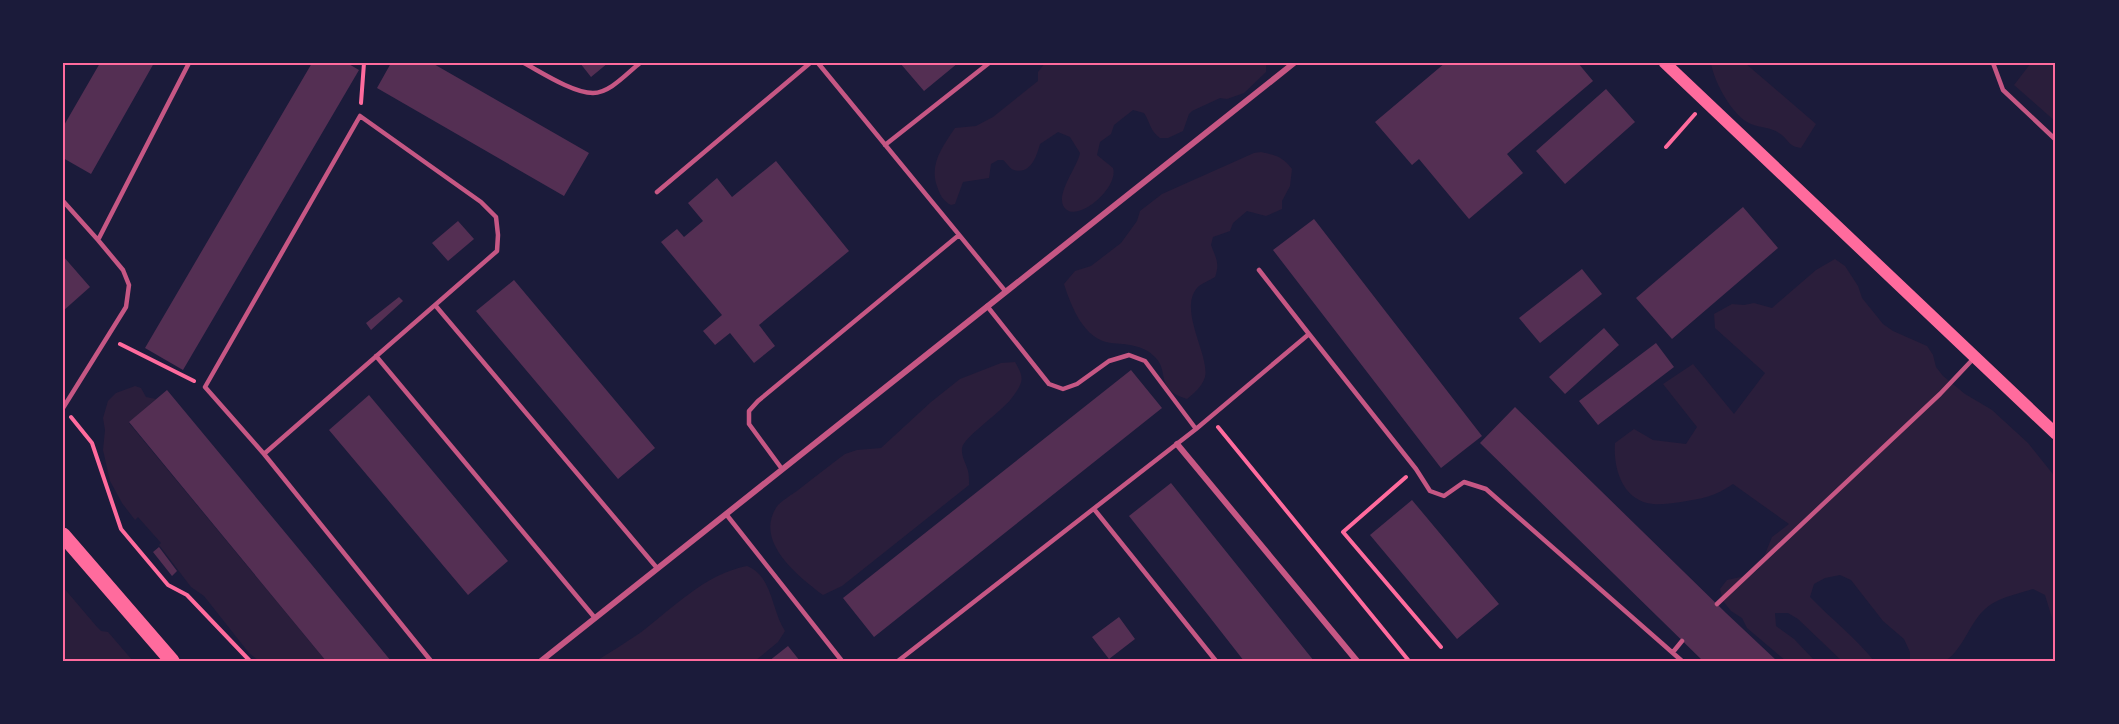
<svg xmlns="http://www.w3.org/2000/svg" width="2119" height="724" font-family="Mulish,sans-serif">
<style>
.green{fill:#2a1e3b}
.building{fill:#542f53}
.lines{fill:none;stroke-linecap:round;stroke-linejoin:round}
.path{stroke:#ff6b9d;stroke-width:4}
.service{stroke:#c65784;stroke-width:4.5}
.minor{stroke:#c65784;stroke-width:6}
.secondary{stroke:#ff6b9d;stroke-width:12}
.primary{stroke:#ff6b9d;stroke-width:15}
.neatline{fill:none;stroke:#ff6b9d;stroke-width:2}
</style>
<rect width="100%" height="100%" fill="#1b1b3a"/>
<path class="green" d="M 1045,63 L 1266,63 L 1266,72 L 1244,93 L 1227,99 L 1220,98 L 1192,111 L 1189,114 L 1183,131 L 1168,138 L 1160,138 C 1150,131 1150,122 1144,113 L 1133,110 L 1114,125 L 1111,134 L 1100,142 L 1097,155 L 1113,168 C 1119,187 1081,220 1067,210 C 1051,199 1078,167 1080,153 L 1070,137 L 1058,132 L 1040,144 C 1037,155 1031,175 1014,170 C 1010,169 1007,163 1003,160 L 998,160 L 991,164 L 989,178 L 963,182 L 955,204 L 951,205 C 943,201 940,195 937,186 C 929,164 943,146 955,128 L 976,126 L 993,117 L 1038,81 L 1038,72 Z
M 1711,63 L 1745,63 L 1816,124 L 1801,148 C 1787,146 1789,139 1779,133 C 1771,127 1760,128 1751,124 C 1733,117 1714,82 1711,63 Z
M 2031,63 L 2056,63 L 2056,122 L 2014,85 Z
M 1261,152 C 1275,155 1283,157 1292,169 L 1290,186 L 1282,201 L 1282,209 L 1266,216 L 1247,211 L 1233,223 L 1230,231 L 1213,237 L 1211,245 C 1216,258 1220,264 1215,277 C 1210,280 1203,283 1199,286 C 1176,307 1210,355 1205,377 C 1202,387 1194,393 1187,399 C 1154,389 1170,372 1155,357 C 1144,345 1126,344 1111,343 C 1084,340 1071,306 1064,284 L 1075,271 L 1091,266 L 1121,243 L 1137,221 L 1140,211 L 1162,194 L 1254,153 Z
M 1835,259 L 1845,266 L 1858,286 L 1862,298 L 1883,324 L 1893,331 L 1927,346 L 1933,355 L 1936,367 L 1943,376 L 1965,394 L 1992,410 L 2028,443 L 2056,478 L 2056,660 L 2053,644 L 2052,618 L 2045,595 L 2033,589 C 2015,595 1997,597 1983,611 C 1970,623 1959,657 1943,661 C 1933,663 1920,661 1910,661 L 1910,652 L 1904,639 L 1883,621 L 1851,580 L 1840,575 L 1825,578 L 1814,584 L 1810,597 C 1831,619 1855,637 1874,661 L 1842,661 L 1798,619 L 1788,613 L 1775,613 L 1776,626 L 1794,639 L 1815,661 L 1786,661 L 1747,628 L 1742,618 L 1731,611 L 1723,601 L 1720,589 L 1727,580 L 1750,575 L 1759,569 L 1772,537 L 1789,524 L 1733,484 C 1716,496 1701,499 1681,502 C 1672,503 1661,505 1653,504 C 1623,501 1613,469 1615,443 L 1634,429 L 1653,440 L 1686,444 L 1697,427 L 1663,384 L 1693,364 L 1734,414 L 1765,373 L 1715,328 L 1714,314 L 1732,304 L 1744,305 L 1754,303 L 1772,308 L 1816,270 Z
M 1015,362 C 1024,377 1024,381 1014,395 C 1004,411 964,436 962,448 C 961,457 966,463 968,471 C 969,475 969,480 969,485 L 842,586 L 823,595 C 798,576 752,540 778,505 C 783,500 791,495 797,491 C 813,478 829,466 845,454 L 857,450 L 881,448 L 931,402 L 960,379 L 1001,363 Z
M 135,386 L 141,388 L 146,397 L 156,399 L 129,423 L 326,661 L 259,661 L 249,653 L 204,596 L 191,587 L 159,545 L 161,543 L 138,517 L 135,520 L 122,503 L 110,481 L 103,450 L 105,430 L 103,418 L 108,401 L 116,393 Z
M 747,566 C 773,576 771,610 785,631 L 778,642 L 755,661 L 596,661 C 611,652 625,643 640,633 C 673,608 705,574 747,566 Z
M 63,587 L 97,627 L 101,631 L 108,632 L 133,661 L 63,661 Z"/>
<path class="building" d="M 100,63 L 154,63 L 91,174 L 63,158 L 63,127 Z
M 312,63 L 347,63 L 359,70 L 183,370 L 145,348 Z
M 391,63 L 432,63 L 589,153 L 564,196 L 377,88 Z
M 580,63 L 608,63 L 591,77 Z
M 900,63 L 958,63 L 924,91 Z
M 1445,63 L 1578,63 L 1593,81 L 1507,154 L 1523,173 L 1469,219 L 1419,159 L 1412,165 L 1375,122 Z
M 1606,89 L 1635,122 L 1565,184 L 1536,151 Z
M 776,161 L 849,251 L 759,325 L 775,346 L 754,363 L 730,333 L 715,345 L 703,331 L 722,315 L 661,242 L 677,229 L 684,237 L 703,221 L 688,203 L 717,178 L 732,197 Z
M 1743,207 L 1778,248 L 1672,339 L 1636,298 Z
M 1314,219 L 1482,436 L 1441,468 L 1273,250 Z
M 458,221 L 474,239 L 448,261 L 432,243 Z
M 63,256 L 90,287 L 63,311 Z
M 1582,269 L 1602,294 L 1540,343 L 1519,318 Z
M 514,280 L 655,448 L 618,479 L 476,311 Z
M 399,297 L 403,301 L 371,330 L 366,323 Z
M 1604,328 L 1619,345 L 1565,394 L 1549,377 Z
M 1656,343 L 1674,367 L 1598,425 L 1579,401 Z
M 1131,370 L 1162,408 L 874,637 L 843,598 Z
M 167,390 L 298,548 L 391,661 L 326,661 L 129,422 Z
M 369,395 L 508,561 L 468,595 L 329,430 Z
M 1515,407 L 1726,613 L 1777,661 L 1703,661 L 1480,443 Z
M 1171,483 L 1314,661 L 1244,661 L 1208,615 L 1129,516 Z
M 1412,500 L 1499,604 L 1457,639 L 1370,535 Z
M 159,547 L 177,571 L 172,576 L 153,552 Z
M 1119,617 L 1135,639 L 1109,659 L 1092,637 Z
M 788,646 L 800,661 L 769,661 Z"/>
<g class="lines">
<path class="path" d="M 361,103 L 364,63
M 1666,147 L 1695,114
M 120,344 L 194,381
M 71,417 L 92,443 L 121,529 L 168,585 L 187,595 L 250,661
M 1218,427 L 1409,661
M 1406,477 L 1343,532 L 1441,647"/>
<path class="service" d="M 524,63 C 541,72 573,93 593,93 C 610,93 627,73 640,63
M 818,63 L 1006,292
M 1993,63 L 2003,90 L 2056,140
M 885,145 L 989,63
M 657,192 L 810,63
M 63,201 L 98,240
M 1259,270 L 1309,334
M 435,305 L 657,568
M 987,306 L 1049,384 L 1063,389 L 1077,384 L 1109,361 L 1129,355 L 1145,361 L 1196,429
M 376,356 L 595,618
M 63,408 L 126,307 L 129,285 L 123,270 L 98,240 L 189,63
M 264,454 L 497,251 L 498,235 L 496,217 L 481,202 L 360,116 L 205,387 L 264,454 L 431,661
M 782,469 L 749,424 L 749,411 L 758,401 L 959,235
M 1094,509 L 1216,661
M 726,514 L 842,661
M 1717,604 L 1940,394 L 1975,357
M 1673,652 L 1682,641
M 898,661 L 1196,429 L 1309,334 L 1416,469 L 1430,491 L 1444,496 L 1464,482 L 1486,489 L 1682,661"/>
<path class="minor" d="M 1177,444 L 1357,661
M 541,661 L 1294,63"/>
<path class="secondary" d="M 1665,63 L 2056,434"/>
<path class="primary" d="M 63,535 L 172,661"/>
</g>
<rect width="2119" height="724" fill="none" stroke="#1b1b3a" stroke-width="129"/>
<rect x="64" y="64" width="1990" height="596" class="neatline"/>
</svg>
